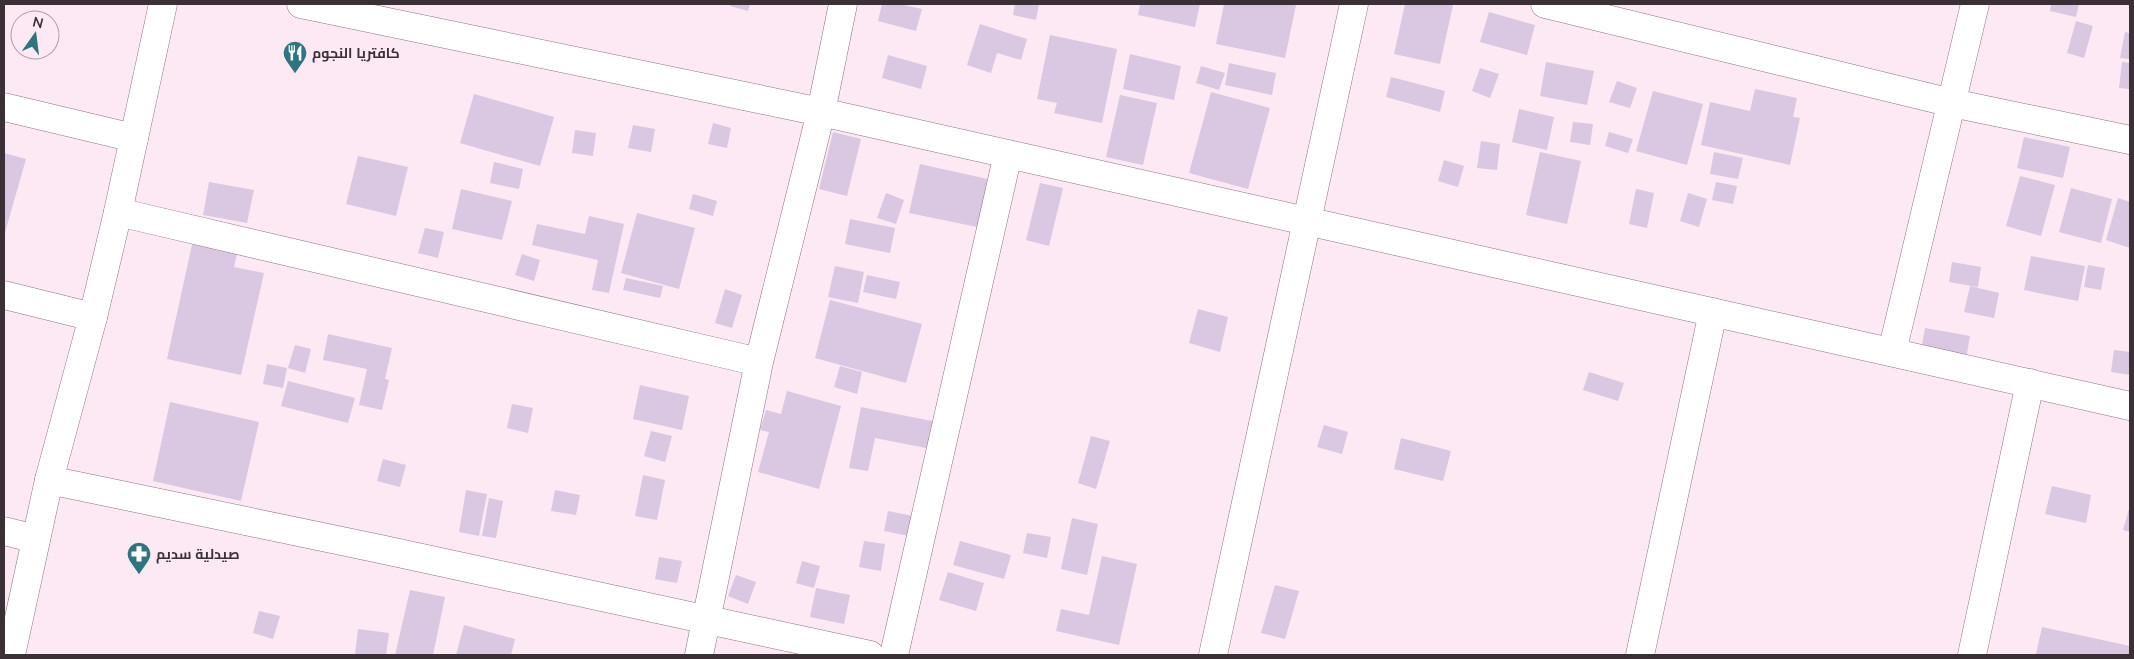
<svg xmlns="http://www.w3.org/2000/svg" width="2134" height="659" font-family="'Nunito Sans',Cairo,sans-serif">
<style>
.building{fill:#dac7e2}
.lines{fill:none;stroke-linecap:round;stroke-linejoin:round}
.street-casing{stroke:#8e7283;stroke-width:29}
.secondary-casing{stroke:#8e7283;stroke-width:29}
.street{stroke:#fff;stroke-width:28}
.secondary{stroke:#fff;stroke-width:28}
.labels{text-anchor:middle;stroke-width:5;stroke-linejoin:round;paint-order:stroke}
.poi-label{font-size:14px;font-weight:bold;fill:#3c3037;stroke:#fce9f4;text-anchor:start}
</style>
<rect width="100%" height="100%" fill="#fce9f4"/>
<path class="building" d="M 730,4 L 750,4 L 748,11 L 730,6 Z
M 882,4 L 899,4 L 922,9 L 916,31 L 878,21 Z
M 1015,4 L 1039,4 L 1036,20 L 1013,15 Z
M 1140,4 L 1200,4 L 1195,27 L 1138,15 Z
M 1224,4 L 1296,5 L 1285,58 L 1216,44 Z
M 1405,4 L 1453,5 L 1440,64 L 1394,54 Z
M 2051,4 L 2079,4 L 2076,17 L 2050,11 Z
M 1489,12 L 1535,25 L 1527,55 L 1480,42 Z
M 2076,21 L 2093,26 L 2084,58 L 2067,53 Z
M 980,24 L 1027,39 L 1021,60 L 997,53 L 991,73 L 967,65 Z
M 2125,32 L 2130,33 L 2130,59 L 2120,58 Z
M 1050,35 L 1117,49 L 1102,123 L 1054,113 L 1057,103 L 1037,99 Z
M 1130,54 L 1181,66 L 1174,100 L 1123,89 Z
M 888,55 L 927,66 L 921,89 L 882,78 Z
M 1546,62 L 1594,71 L 1587,105 L 1540,96 Z
M 2122,62 L 2130,63 L 2130,89 L 2119,88 Z
M 1229,63 L 1276,73 L 1272,95 L 1225,85 Z
M 1201,66 L 1225,73 L 1219,90 L 1196,83 Z
M 1480,68 L 1499,74 L 1490,98 L 1472,91 Z
M 1391,77 L 1445,91 L 1440,112 L 1386,97 Z
M 1617,81 L 1637,88 L 1630,108 L 1609,102 Z
M 1755,89 L 1797,98 L 1793,117 L 1800,118 L 1790,165 L 1701,145 L 1710,102 L 1750,111 Z
M 1653,91 L 1703,104 L 1687,165 L 1636,151 Z
M 1211,92 L 1270,108 L 1248,189 L 1189,173 Z
M 474,94 L 554,117 L 540,166 L 460,143 Z
M 1120,95 L 1157,103 L 1143,165 L 1106,157 Z
M 1519,109 L 1554,117 L 1547,150 L 1512,142 Z
M 1573,122 L 1593,124 L 1590,145 L 1570,142 Z
M 713,123 L 731,128 L 727,148 L 708,144 Z
M 633,125 L 655,129 L 651,152 L 628,148 Z
M 575,130 L 596,133 L 593,156 L 572,153 Z
M 833,132 L 861,139 L 847,196 L 819,189 Z
M 1609,132 L 1633,139 L 1628,153 L 1605,146 Z
M 2024,137 L 2070,147 L 2063,178 L 2017,168 Z
M 1481,141 L 1500,144 L 1497,170 L 1477,168 Z
M 1540,152 L 1581,161 L 1567,224 L 1526,215 Z
M 1714,152 L 1743,158 L 1738,179 L 1710,174 Z
M 4,153 L 26,159 L 4,236 Z
M 358,156 L 408,167 L 396,216 L 346,204 Z
M 1444,160 L 1464,166 L 1458,187 L 1438,181 Z
M 494,162 L 523,169 L 519,189 L 490,183 Z
M 920,164 L 992,180 L 982,228 L 909,213 Z
M 2020,176 L 2055,185 L 2041,236 L 2006,226 Z
M 209,182 L 254,190 L 247,223 L 203,215 Z
M 1716,182 L 1737,186 L 1733,204 L 1712,200 Z
M 1040,183 L 1063,188 L 1049,246 L 1026,240 Z
M 2071,188 L 2112,199 L 2101,243 L 2059,232 Z
M 461,189 L 512,201 L 502,240 L 452,229 Z
M 1636,189 L 1654,193 L 1647,228 L 1629,224 Z
M 886,193 L 904,200 L 896,224 L 877,218 Z
M 1688,193 L 1707,199 L 1699,227 L 1680,221 Z
M 693,194 L 717,201 L 713,216 L 689,209 Z
M 2118,198 L 2130,202 L 2130,248 L 2106,240 Z
M 637,213 L 695,228 L 679,289 L 621,273 Z
M 589,216 L 624,224 L 609,293 L 592,290 L 598,260 L 532,245 L 537,224 L 585,234 Z
M 850,219 L 895,228 L 890,253 L 845,244 Z
M 425,228 L 444,232 L 438,258 L 418,253 Z
M 193,240 L 238,250 L 234,267 L 264,273 L 241,375 L 167,359 Z
M 522,254 L 540,260 L 534,281 L 515,275 Z
M 2031,256 L 2085,266 L 2078,301 L 2024,290 Z
M 1952,262 L 1981,267 L 1978,287 L 1949,282 Z
M 2088,265 L 2105,268 L 2101,290 L 2084,287 Z
M 835,266 L 864,272 L 858,303 L 828,297 Z
M 867,275 L 900,282 L 896,299 L 863,292 Z
M 626,278 L 663,286 L 660,298 L 623,290 Z
M 1970,286 L 1999,293 L 1994,318 L 1964,312 Z
M 725,289 L 742,295 L 732,328 L 715,323 Z
M 830,300 L 922,324 L 906,383 L 815,358 Z
M 1198,309 L 1228,317 L 1220,352 L 1189,343 Z
M 1925,328 L 1970,336 L 1966,359 L 1921,351 Z
M 328,334 L 392,348 L 385,379 L 389,380 L 382,410 L 359,405 L 367,369 L 323,360 Z
M 295,345 L 311,349 L 305,373 L 288,368 Z
M 2114,350 L 2130,352 L 2130,375 L 2111,372 Z
M 267,364 L 287,368 L 283,388 L 263,384 Z
M 840,366 L 862,372 L 857,394 L 834,387 Z
M 1589,372 L 1624,383 L 1618,401 L 1583,390 Z
M 288,381 L 355,398 L 348,423 L 281,406 Z
M 640,385 L 689,396 L 682,430 L 633,419 Z
M 787,391 L 841,406 L 819,489 L 758,472 L 769,432 L 760,430 L 766,410 L 781,414 Z
M 170,402 L 259,422 L 241,501 L 153,481 Z
M 512,404 L 533,408 L 528,433 L 507,428 Z
M 861,407 L 937,422 L 931,449 L 875,438 L 868,471 L 849,468 Z
M 1324,425 L 1348,432 L 1342,454 L 1317,447 Z
M 651,431 L 672,436 L 665,462 L 644,456 Z
M 1091,436 L 1110,441 L 1096,489 L 1078,483 Z
M 1401,438 L 1451,451 L 1443,481 L 1394,469 Z
M 383,459 L 406,465 L 400,487 L 377,481 Z
M 643,475 L 665,480 L 657,520 L 635,516 Z
M 2052,486 L 2091,495 L 2086,523 L 2045,514 Z
M 466,490 L 487,494 L 479,536 L 459,532 Z
M 555,490 L 580,495 L 576,515 L 551,511 Z
M 489,498 L 503,501 L 496,538 L 482,536 Z
M 2130,506 L 2130,532 L 2123,530 Z
M 888,511 L 913,516 L 909,536 L 884,531 Z
M 1072,518 L 1098,524 L 1087,575 L 1061,569 Z
M 1027,533 L 1051,537 L 1047,558 L 1023,553 Z
M 864,541 L 885,544 L 881,571 L 859,567 Z
M 960,541 L 1011,555 L 1004,579 L 953,565 Z
M 1102,556 L 1137,564 L 1119,645 L 1056,631 L 1061,609 L 1089,615 Z
M 659,557 L 682,561 L 677,583 L 655,579 Z
M 802,561 L 820,566 L 814,588 L 796,583 Z
M 948,572 L 984,583 L 976,611 L 939,600 Z
M 736,575 L 756,582 L 748,604 L 728,596 Z
M 1275,585 L 1299,591 L 1285,639 L 1261,633 Z
M 816,588 L 850,595 L 844,624 L 810,617 Z
M 410,590 L 445,597 L 433,655 L 395,655 Z
M 259,611 L 280,616 L 273,639 L 253,633 Z
M 464,625 L 515,639 L 511,655 L 456,655 Z
M 2042,627 L 2130,646 L 2130,655 L 2036,654 Z
M 358,629 L 389,633 L 386,655 L 355,655 Z"/>
<g class="lines">
<defs>
<path id="street" d="M 301,4 L 821,112 L 2130,406
M 1545,4 L 1952,103 L 2130,140
M 4,107 L 134,138
M 118,212 L 759,362
M 4,295 L 93,317
M 1892,352 L 1975,4
M 49,480 L 380,549 L 870,655
M 4,531 L 36,539
M 699,655 L 759,362 L 821,112 L 843,4
M 894,655 L 1008,154
M 1213,655 L 1354,4
M 1640,655 L 1713,312
M 1972,655 L 2030,383"/>
<path id="secondary" d="M 11,655 L 49,480 L 93,317 L 118,212 L 163,4"/>
</defs>
<use href="#street" class="street-casing"/>
<use href="#secondary" class="secondary-casing"/>
<use href="#street" class="street"/>
<use href="#secondary" class="secondary"/>
</g>
<defs>
<symbol id="restaurant-pin" viewBox="-11 -11 22 30"><path d="M0 17L-7.5 6A9.5 9.5 0 1 1 7.5 6Z" fill="#2e7580" stroke="#fce9f4"/><path d="M-5-6h1v4h1v-4h1v4h1v-4h1v5L-1.5 .5V6h-2V.5L-5-1ZM5-6V6H3V1.5H1.5Q1.5-4 5-6Z" fill="#fff"/></symbol>
<symbol id="pharmacy-pin" viewBox="-11 -11 22 30"><path d="M0 17L-7.5 6A9.5 9.5 0 1 1 7.5 6Z" fill="#2e7580" stroke="#fce9f4"/><path d="M-2-6h4v4h4v4h-4v4h-4v-4h-4v-4h4Z" fill="#fff"/></symbol>
</defs>
<g fill-rule="evenodd">
<use href="#restaurant-pin" x="281" y="39" width="28" height="38"/>
<use href="#pharmacy-pin" x="125" y="540" width="28" height="38"/>
</g>
<g class="labels">
<g class="poi-label">
<text x="312" y="58">كافتريا النجوم</text>
<text x="156" y="559">صيدلية سديم</text>
</g>
</g>
<rect width="2134" height="659" fill="none" stroke="#3c3037" stroke-width="10"/>
<g transform="translate(35 35) rotate(14)"><circle r="24" fill="#fce9f4" stroke="#af9fa8"/>
<path d="M0-4L9 19L0 12L-9 19Z" fill="#2e7580"/>
<text y="-8" font-size="14" font-weight="bold" text-anchor="middle" fill="#3c3037">N</text>
</g>
</svg>
